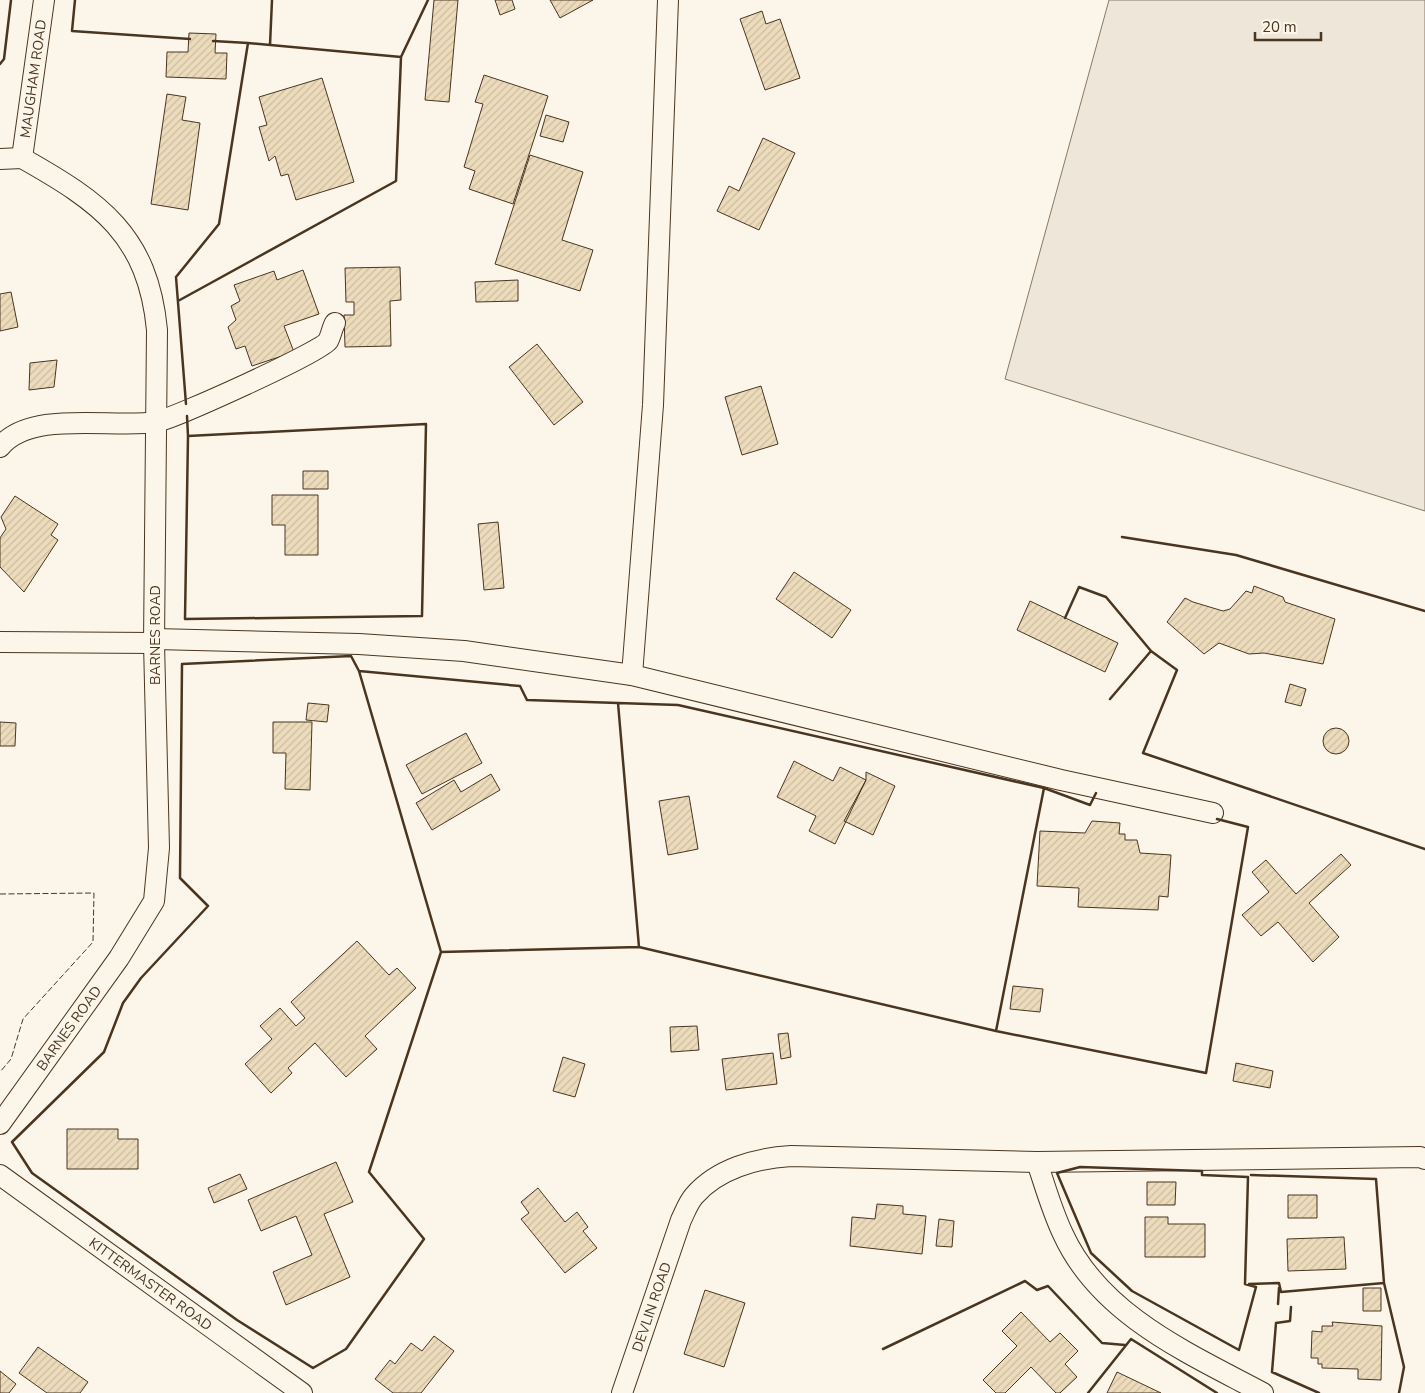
<svg xmlns="http://www.w3.org/2000/svg" width="1425" height="1393" font-family="'Nunito Sans',sans-serif">
<style>
.grass{fill:#ede6d9;stroke:#887966}
.building{fill:url(#building-hatch);stroke:#4a3520}
.lines{fill:none;stroke-linecap:round;stroke-linejoin:round}
.minor-casing{stroke:#4a3520;stroke-width:22}
.minor{stroke:#fbf6e9;stroke-width:20}
.fence{stroke:#4a3520;stroke-width:1;stroke-dasharray:6 2.5;stroke-linecap:butt}
.wall{stroke:#4a3520;stroke-width:2.5}
.labels{text-anchor:middle;stroke-width:4;stroke-linejoin:round;paint-order:stroke}
.street-label{font-size:14px;fill:#4a3520;stroke:#fbf6e9}
</style>
<defs>
<pattern id="building-hatch" width="6" height="6" patternUnits="userSpaceOnUse" patternTransform="scale(1.25)"><rect width="6" height="6" fill="#ecdcbc"/><path d="M-1 1l2-2M0 6l6-6M5 7l2-2" fill="none" stroke="#ccbda1"/></pattern>
</defs>
<rect width="100%" height="100%" fill="#fbf6e9"/>
<path class="grass" d="M 1109,0 L 1425,0 L 1425,511 L 1005,379 Z"/>
<path class="building" d="M 434,0 L 458,0 L 449,102 L 425,100 Z
M 495,0 L 512,0 L 515,9 L 500,15 Z
M 550,0 L 593,0 L 560,18 Z
M 762,11 L 766,24 L 780,19 L 800,78 L 765,90 L 740,19 Z
M 189,33 L 216,34 L 215,53 L 227,53 L 226,79 L 166,77 L 167,52 L 188,52 Z
M 484,75 L 548,96 L 513,204 L 469,189 L 475,171 L 464,167 L 483,104 L 475,102 Z
M 322,78 L 354,182 L 296,200 L 288,174 L 281,176 L 275,156 L 269,161 L 259,127 L 267,125 L 259,97 Z
M 167,94 L 186,97 L 182,120 L 200,123 L 188,210 L 151,204 Z
M 546,115 L 569,122 L 563,142 L 540,136 Z
M 763,138 L 795,153 L 759,230 L 717,211 L 729,186 L 739,191 Z
M 530,155 L 583,172 L 562,240 L 593,250 L 580,291 L 495,264 Z
M 400,267 L 401,300 L 390,301 L 391,346 L 345,347 L 344,315 L 354,315 L 354,302 L 346,302 L 345,268 Z
M 303,270 L 319,314 L 284,326 L 294,352 L 252,366 L 245,346 L 236,349 L 228,327 L 236,320 L 231,306 L 240,301 L 234,285 L 274,271 L 277,280 Z
M 518,280 L 518,301 L 476,302 L 475,282 Z
M 11,292 L 18,327 L 0,331 L 0,294 Z
M 537,344 L 583,402 L 554,425 L 509,367 Z
M 57,360 L 54,387 L 29,390 L 30,363 Z
M 761,386 L 778,444 L 742,455 L 725,397 Z
M 303,471 L 328,471 L 328,489 L 303,489 Z
M 272,495 L 318,495 L 318,555 L 285,555 L 285,525 L 272,525 Z
M 15,496 L 58,524 L 51,535 L 58,540 L 24,592 L 0,567 L 0,538 L 6,529 L 1,517 Z
M 498,522 L 504,588 L 484,590 L 478,524 Z
M 794,572 L 851,610 L 832,638 L 776,599 Z
M 1254,586 L 1283,597 L 1285,602 L 1335,619 L 1323,664 L 1264,653 L 1249,654 L 1219,643 L 1204,654 L 1167,622 L 1185,598 L 1193,602 L 1223,611 L 1230,609 L 1246,591 L 1252,593 Z
M 1030,601 L 1118,643 L 1105,672 L 1017,630 Z
M 1290,684 L 1306,689 L 1301,706 L 1285,702 Z
M 308,703 L 329,705 L 327,722 L 306,720 Z
M 0,722 L 16,723 L 15,746 L 0,746 Z
M 273,722 L 312,722 L 310,790 L 285,789 L 286,753 L 273,753 Z
M1323 741a13 13 0 1 1 26 0a13 13 0 1 1-26 0Z
M 466,733 L 482,763 L 422,794 L 406,765 Z
M 794,761 L 833,781 L 840,767 L 866,780 L 835,844 L 809,831 L 816,816 L 777,797 Z
M 866,772 L 895,786 L 873,835 L 844,821 L 866,780 Z
M 491,774 L 500,790 L 432,830 L 416,803 L 454,780 L 461,792 Z
M 689,796 L 698,849 L 668,855 L 659,801 Z
M 1092,821 L 1120,823 L 1119,834 L 1125,834 L 1125,840 L 1137,840 L 1140,853 L 1171,855 L 1168,897 L 1159,896 L 1158,910 L 1078,907 L 1079,888 L 1037,886 L 1040,831 L 1085,833 Z
M 1341,854 L 1351,865 L 1309,903 L 1339,937 L 1313,962 L 1278,922 L 1261,936 L 1242,915 L 1269,892 L 1252,872 L 1266,860 L 1296,894 Z
M 357,941 L 389,975 L 397,968 L 416,988 L 365,1036 L 377,1049 L 346,1077 L 315,1043 L 288,1068 L 292,1073 L 271,1093 L 245,1064 L 272,1039 L 260,1026 L 280,1008 L 296,1026 L 305,1018 L 291,1002 Z
M 1013,986 L 1043,989 L 1040,1012 L 1010,1009 Z
M 697,1026 L 699,1050 L 671,1052 L 670,1027 Z
M 788,1033 L 791,1057 L 781,1059 L 778,1034 Z
M 773,1053 L 777,1084 L 726,1090 L 722,1059 Z
M 563,1057 L 585,1064 L 575,1097 L 553,1091 Z
M 1236,1063 L 1273,1071 L 1270,1088 L 1233,1081 Z
M 67,1129 L 118,1129 L 118,1139 L 138,1139 L 138,1169 L 67,1169 Z
M 336,1162 L 353,1202 L 324,1214 L 350,1277 L 286,1305 L 273,1272 L 312,1255 L 296,1216 L 261,1231 L 248,1200 Z
M 240,1174 L 247,1189 L 214,1203 L 208,1188 Z
M 1147,1182 L 1176,1182 L 1175,1205 L 1147,1205 Z
M 538,1188 L 565,1222 L 577,1212 L 588,1227 L 583,1231 L 597,1248 L 565,1273 L 521,1219 L 529,1213 L 521,1202 Z
M 1288,1195 L 1317,1195 L 1317,1218 L 1288,1218 Z
M 877,1204 L 903,1206 L 903,1214 L 926,1216 L 922,1254 L 850,1246 L 852,1217 L 875,1219 Z
M 1145,1217 L 1168,1217 L 1168,1224 L 1205,1224 L 1205,1257 L 1145,1257 Z
M 939,1219 L 954,1221 L 952,1247 L 936,1246 Z
M 1344,1237 L 1346,1269 L 1288,1271 L 1287,1239 Z
M 1363,1288 L 1381,1288 L 1381,1311 L 1363,1311 Z
M 705,1290 L 745,1303 L 724,1367 L 684,1354 Z
M 1021,1312 L 1050,1342 L 1060,1333 L 1078,1351 L 1065,1364 L 1077,1377 L 1060,1393 L 1056,1393 L 1031,1367 L 1005,1393 L 996,1393 L 983,1380 L 1017,1346 L 1002,1331 Z
M 1332,1322 L 1382,1326 L 1381,1380 L 1358,1379 L 1358,1369 L 1322,1368 L 1322,1364 L 1318,1364 L 1318,1358 L 1311,1358 L 1312,1331 L 1322,1332 L 1322,1326 L 1333,1326 Z
M 434,1336 L 454,1351 L 421,1393 L 393,1393 L 375,1379 L 390,1360 L 395,1364 L 411,1343 L 422,1351 Z
M 38,1347 L 88,1382 L 80,1393 L 47,1393 L 19,1373 Z
M 0,1371 L 16,1384 L 9,1393 L 0,1393 Z
M 1117,1372 L 1161,1393 L 1107,1393 Z"/>
<g class="lines">
<defs>
<g id="minor">
<path id="s1" d="M 22,158 L 44,0"/>
<path d="M 0,159 L 22,158"/>
<path d="M 0,447 C 31,409 113,429 156,422 C 175,418 319,353 328,341 C 331,336 332,328 335,323"/>
<path d="M 155,639 L 359,644 L 464,651 L 632,675 L 1061,780 L 1213,813"/>
<path d="M 0,642 L 154,643"/>
<path d="M 632,675 L 653,405 L 668,0"/>
<path id="s2" d="M 0,1124 L 119,958 L 154,901 L 159,848 L 154,643 L 157,330 C 148,235 100,202 22,158"/>
<path d="M 1037,1162 C 1045,1186 1052,1211 1063,1234 C 1100,1315 1188,1353 1263,1393"/>
<path id="s3" d="M 0,1175 L 302,1393"/>
<path id="s4" d="M 622,1393 L 681,1220 C 685,1212 688,1203 694,1196 C 717,1169 756,1158 791,1156 L 1037,1162 L 1420,1157 L 1425,1159"/>
</g>
</defs>
<use href="#minor" class="minor-casing"/>
<use href="#minor" class="minor"/>
<path class="fence" d="M 0,894 L 94,893 L 93,942 L 23,1019 L 11,1059 L 0,1072"/>
<path class="wall" d="M 75,0 L 72,31 L 190,39
M 213,41 L 248,43
M 270,45 L 272,0
M 401,57 L 428,0
M 0,64 L 4,59 L 11,0
M 178,301 L 396,181 L 401,57 L 248,43 L 219,224 L 176,277 L 186,404
M 187,416 L 188,436
M 426,424 L 422,616 L 185,619 L 188,436 Z
M 1122,537 L 1236,555 L 1425,611
M 1065,618 L 1079,587 L 1106,597 L 1151,651 L 1177,670 L 1143,753 L 1425,849
M 359,671 L 351,656 L 182,664 L 180,878 L 208,906 L 141,978 L 123,1003 L 104,1052 L 12,1142 L 32,1173 L 237,1320 L 313,1368 L 346,1349 L 424,1239 L 369,1172 L 441,952
M 1110,699 L 1151,651
M 618,703 L 527,700 L 520,686 L 359,671 L 441,952 L 639,947
M 1044,788 L 678,705 L 618,703 L 639,947 L 996,1031 L 1206,1073 L 1248,827 L 1217,819
M 996,1031 L 1044,788 L 1090,805 L 1096,793
M 1080,1167 L 1202,1171 L 1202,1175 L 1248,1177 L 1245,1284 L 1256,1287 L 1239,1350 L 1132,1291 L 1091,1253 L 1057,1173 Z
M 1384,1283 L 1404,1367 L 1399,1393
M 1249,1284 L 1279,1283 L 1281,1292 L 1384,1283 L 1376,1179 L 1251,1175
M 1278,1304 L 1279,1288
M 1291,1307 L 1290,1321 L 1276,1323 L 1272,1372 L 1319,1393
M 883,1349 L 1025,1281 L 1037,1290 L 1048,1286 L 1102,1343 L 1125,1345
M 1088,1393 L 1131,1339 L 1217,1393"/>
</g>
<g class="labels">
<g class="street-label">
<text dy="5" stroke="none"><textPath href="#s1" startOffset="80">MAUGHAM ROAD</textPath></text>
<text transform="translate(155 635) rotate(-90)" y="5">BARNES ROAD</text>
<text dy="5" stroke="none"><textPath href="#s2" startOffset="118">BARNES ROAD</textPath></text>
<text dy="5" stroke="none"><textPath href="#s3" startOffset="186">KITTERMASTER ROAD</textPath></text>
<text dy="5" stroke="none"><textPath href="#s4" startOffset="91">DEVLIN ROAD</textPath></text>
</g>
</g>
<path d="M1255 32v8h66v-8" fill="none" stroke="#4a3520" stroke-width="2.5"/>
<text x="1262" y="32" font-size="15" fill="#4a3520" stroke="#fbf6e9" stroke-width="4" paint-order="stroke">20 m</text>
</svg>
